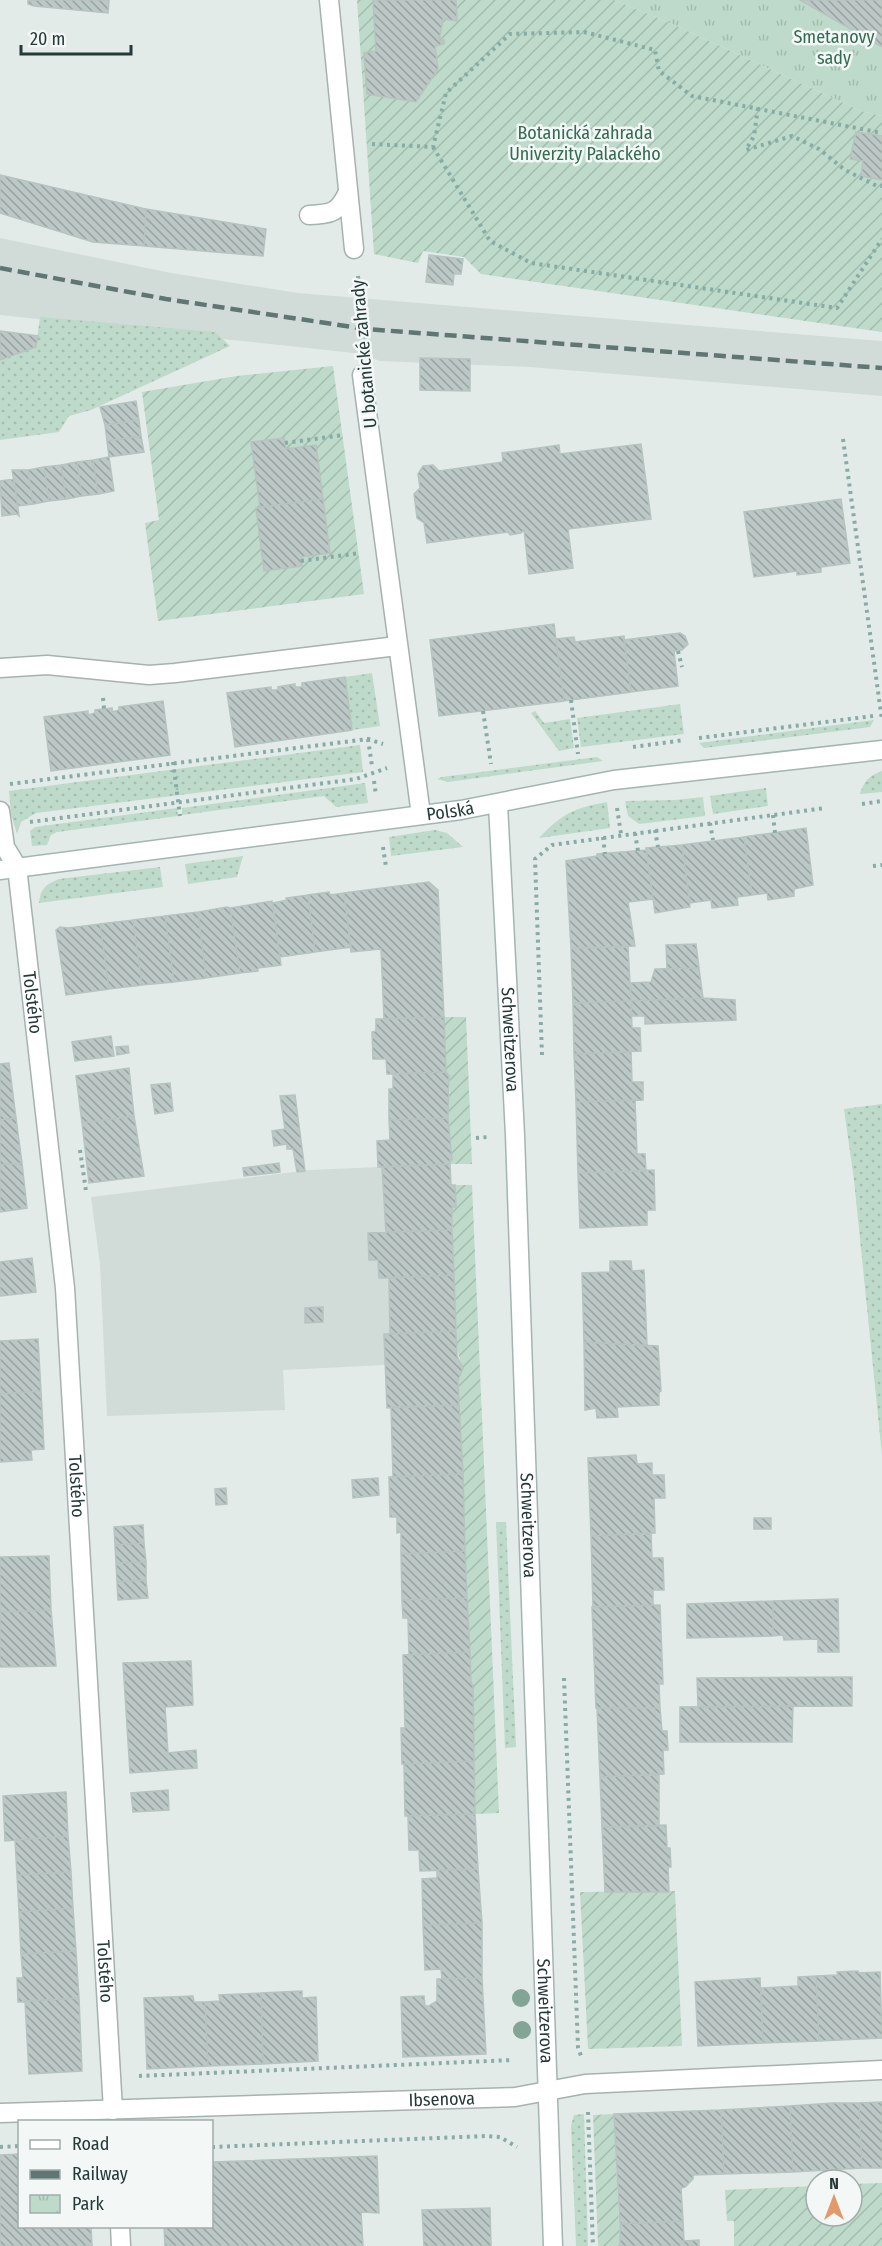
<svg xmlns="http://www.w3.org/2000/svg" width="882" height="2246" font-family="'Fira Sans Condensed',sans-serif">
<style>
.built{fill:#d1dbd8}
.grass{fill:url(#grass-dots)}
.park{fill:url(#park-tufts)}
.garden{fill:url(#garden-furrows)}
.building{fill:url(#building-back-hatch);stroke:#b6c4c0;stroke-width:1.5}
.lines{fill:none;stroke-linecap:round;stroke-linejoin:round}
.lane-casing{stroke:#a6b2b0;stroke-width:21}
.street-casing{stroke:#a6b2b0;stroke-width:21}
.secondary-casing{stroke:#a3b5b2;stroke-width:21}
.path{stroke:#87aba5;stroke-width:4;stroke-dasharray:3 4.5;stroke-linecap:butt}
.lane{stroke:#fff;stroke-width:18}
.street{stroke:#fff;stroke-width:18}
.secondary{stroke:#fff;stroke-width:18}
.rail{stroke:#5f7673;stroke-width:4.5;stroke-dasharray:12 6;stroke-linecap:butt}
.tree{fill:#83a596}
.labels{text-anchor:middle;stroke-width:5;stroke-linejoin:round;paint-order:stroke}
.park-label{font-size:18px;fill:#346c52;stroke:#f3f8f6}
.street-label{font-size:18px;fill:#253a38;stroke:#f3f8f6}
</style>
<defs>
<pattern id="grass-dots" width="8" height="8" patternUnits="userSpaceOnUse" patternTransform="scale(1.5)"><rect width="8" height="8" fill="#bedaca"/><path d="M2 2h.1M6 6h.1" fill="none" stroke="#a3bcae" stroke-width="1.8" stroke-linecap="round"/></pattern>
<pattern id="park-tufts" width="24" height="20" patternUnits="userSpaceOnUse" patternTransform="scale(1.5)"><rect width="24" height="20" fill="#bedaca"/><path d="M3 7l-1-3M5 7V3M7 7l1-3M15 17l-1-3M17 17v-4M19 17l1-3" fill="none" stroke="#a3bcae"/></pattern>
<pattern id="garden-furrows" width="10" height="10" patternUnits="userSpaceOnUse" patternTransform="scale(1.5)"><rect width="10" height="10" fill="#bedaca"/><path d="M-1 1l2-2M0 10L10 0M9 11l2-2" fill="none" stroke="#a3bcae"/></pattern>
<pattern id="building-back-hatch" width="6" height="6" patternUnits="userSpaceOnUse" patternTransform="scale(1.5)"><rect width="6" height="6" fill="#bcc8c5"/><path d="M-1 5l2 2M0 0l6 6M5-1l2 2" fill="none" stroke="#99a3a1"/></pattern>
</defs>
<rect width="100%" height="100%" fill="#e3ebe9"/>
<path class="built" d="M 0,238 L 171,273 L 298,293 L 882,341 L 882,396 L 530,367 L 380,361 L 363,354 L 0,315 Z
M 450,1164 L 451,1184 L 455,1185 L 456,1207 L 452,1208 L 452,1230 L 368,1234 L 369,1260 L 378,1260 L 379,1278 L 389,1278 L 390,1334 L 384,1335 L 385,1365 L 283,1370 L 285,1410 L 107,1416 L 100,1264 L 91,1197 L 310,1170 Z"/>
<path class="grass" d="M 40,317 L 215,332 L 230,346 L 91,410 L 69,416 L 59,432 L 0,440 L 0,360 L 36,347 Z
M 372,673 L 380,726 L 352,730 L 345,677 Z
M 680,704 L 684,734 L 581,747 L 577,718 Z
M 535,711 L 544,723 L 570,719 L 574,748 L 559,751 L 531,713 Z
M 874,720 L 870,727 L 704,748 L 699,743 Z
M 360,745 L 363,772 L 36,813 L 21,822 L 17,834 L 11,814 L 9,791 Z
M 597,757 L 603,761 L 448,782 L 437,779 L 442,777 Z
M 882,771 L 882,792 L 860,794 C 863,782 870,775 882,771 Z
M 365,783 L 368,803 L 336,807 L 324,796 L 182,815 L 182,808 Z
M 766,788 L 768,806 L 713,814 L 710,796 Z
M 703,797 L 705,816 L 639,824 L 628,816 L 625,801 L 675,800 Z
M 607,802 L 610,828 L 539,838 C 562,814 573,808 607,802 Z
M 177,808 L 178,816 L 57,832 L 51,835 L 47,845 L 32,846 L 30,831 L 35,827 Z
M 435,830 L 447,833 L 463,847 L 391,856 L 389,837 Z
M 243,856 L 237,877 L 188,884 L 185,864 Z
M 160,867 L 163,887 L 39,903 C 40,889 46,884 59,879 Z
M 882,1104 L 882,1455 L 854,1180 L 844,1109 Z
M 496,1522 L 506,1522 L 516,1747 L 505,1748 Z
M 584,2114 L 588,2246 L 576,2246 L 571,2126 L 574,2115 Z"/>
<path class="park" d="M 614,0 L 882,0 L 882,116 L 861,111 L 670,23 Z"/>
<path class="garden" d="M 357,0 L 614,0 L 670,23 L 861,111 L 882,116 L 882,332 L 481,274 L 464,257 L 423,251 L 418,263 L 374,254 Z
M 333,366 L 364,594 L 158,621 L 145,523 L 159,520 L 142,392 L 237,376 Z
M 444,1017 L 466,1017 L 472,1164 L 450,1164 L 450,1160 L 452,1159 L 451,1142 L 449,1141 L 447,1096 L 450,1093 L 449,1077 L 446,1075 Z
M 455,1185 L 472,1185 L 499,1813 L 475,1814 L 473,1686 L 471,1684 L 458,1381 C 467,1369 458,1359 457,1346 C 455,1300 453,1254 452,1207 L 455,1207 Z
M 675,1891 L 682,2046 L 588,2049 L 580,1892 Z
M 614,2114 L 620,2246 L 598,2246 L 593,2115 Z
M 882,2183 L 882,2246 L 734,2246 L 734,2221 L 727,2221 L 725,2190 L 816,2186 L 816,2216 L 852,2216 L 852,2184 Z"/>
<path class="building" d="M 28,0 L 109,0 L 108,13 L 34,6 L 28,4 Z
M 373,0 L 456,0 L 457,21 L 443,19 L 439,41 L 444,40 L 444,44 L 435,46 L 438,69 L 416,102 L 367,94 L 364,53 L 376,51 Z
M 800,0 L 882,0 L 882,47 Z
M 856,132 L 882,136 L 882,180 L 861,176 L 863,161 L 850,159 Z
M 0,175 L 146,209 L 144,246 L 93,242 L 0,213 Z
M 146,209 L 266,229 L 263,256 L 144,246 Z
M 429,255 L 463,259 L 461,274 L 454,274 L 453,285 L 426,282 Z
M 0,331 L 38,336 L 36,347 L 0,360 Z
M 420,358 L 470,359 L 470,391 L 420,390 Z
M 136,401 L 139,420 L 105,425 L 100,407 Z
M 139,420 L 141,436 L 107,441 L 105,425 Z
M 141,436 L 144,452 L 109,457 L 107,441 Z
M 284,438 L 286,449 L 316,445 L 323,499 L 260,507 L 251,442 Z
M 641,444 L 651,519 L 568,529 L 573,568 L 529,574 L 524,530 L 521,533 L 510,535 L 508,532 L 427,543 L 424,523 L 417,518 L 414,494 L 420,488 L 418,474 L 423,466 L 433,465 L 439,471 L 503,462 L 502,453 L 559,445 L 560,454 Z
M 109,457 L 114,491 L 98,494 L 93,460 Z
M 93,460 L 98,494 L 82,496 L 77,462 Z
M 77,462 L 82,496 L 66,499 L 61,465 Z
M 61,465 L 66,499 L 49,501 L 44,467 Z
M 44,467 L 49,501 L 33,504 L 28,470 Z
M 12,470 L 28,470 L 33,504 L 18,506 Z
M 14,479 L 19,516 L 17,514 L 2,516 L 0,481 Z
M 323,499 L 330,553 L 301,557 L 302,566 L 264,571 L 256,508 Z
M 841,499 L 850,563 L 821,567 L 821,572 L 797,575 L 797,571 L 754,577 L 744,512 Z
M 554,624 L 564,701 L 439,716 L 430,640 Z
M 680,633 L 685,636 L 688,644 L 682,650 L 674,651 L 678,686 L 631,692 L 624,640 Z
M 624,636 L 631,692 L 564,701 L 556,639 L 574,637 L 575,642 Z
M 345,677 L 352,730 L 235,747 L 227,693 L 271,687 L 271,690 L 278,690 L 278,687 L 295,684 L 295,687 L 302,687 L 302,683 Z
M 163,701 L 170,755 L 51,771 L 44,717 L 88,711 L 88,715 L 95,713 L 95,710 L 112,708 L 113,712 L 119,710 L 119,707 Z
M 806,828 L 813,885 L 794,889 L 794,896 L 768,900 L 767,893 L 752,895 L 744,837 Z
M 744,837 L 752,895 L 737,897 L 738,905 L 712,908 L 711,900 L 690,903 L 682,845 Z
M 682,845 L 690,907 L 655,913 L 646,848 Z
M 646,850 L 653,899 L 628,902 L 635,946 L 571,948 L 566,861 L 597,856 L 597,854 Z
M 429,882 L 438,890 L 444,1017 L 384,1019 L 381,949 L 351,952 L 344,893 Z
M 329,892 L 330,895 L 344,893 L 351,947 L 315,952 L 308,895 Z
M 308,895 L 315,952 L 280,957 L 273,903 L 287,900 L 286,898 Z
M 272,901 L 281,965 L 258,968 L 258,971 L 240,973 L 230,908 Z
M 227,907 L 230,908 L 240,973 L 206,978 L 198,912 Z
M 198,912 L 206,978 L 174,982 L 165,916 Z
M 165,916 L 174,982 L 142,985 L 133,920 Z
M 133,920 L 142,985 L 109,989 L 100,924 Z
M 100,924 L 109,989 L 66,995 L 56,930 L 60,927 L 68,928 Z
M 696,944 L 699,968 L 667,969 L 666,945 Z
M 628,947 L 631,1001 L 573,1003 L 571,948 Z
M 699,968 L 703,998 L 631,1001 L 630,983 L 651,982 L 655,969 Z
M 703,998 L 735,1000 L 736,1020 L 645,1024 L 645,1016 L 631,1016 L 631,1001 Z
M 631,1001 L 632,1028 L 640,1028 L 641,1051 L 574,1054 L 573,1003 Z
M 444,1017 L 446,1072 L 387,1074 L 386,1059 L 373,1059 L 372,1032 L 376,1031 L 376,1019 Z
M 111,1036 L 114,1056 L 75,1061 L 72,1042 Z
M 128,1046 L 129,1053 L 117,1055 L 116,1047 Z
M 631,1052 L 632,1082 L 643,1082 L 643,1100 L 576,1102 L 574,1054 Z
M 9,1063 L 16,1118 L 0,1120 L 0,1064 Z
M 129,1068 L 134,1116 L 82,1123 L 76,1076 Z
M 446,1072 L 449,1076 L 448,1118 L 389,1120 L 389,1089 L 393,1089 L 393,1074 Z
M 170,1083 L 173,1111 L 155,1114 L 151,1085 Z
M 295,1095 L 305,1171 L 297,1172 L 293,1149 L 287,1149 L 287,1144 L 274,1146 L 272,1131 L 285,1129 L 280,1096 Z
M 635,1100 L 637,1154 L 645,1154 L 646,1171 L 578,1173 L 576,1102 Z
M 134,1116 L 144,1176 L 89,1183 L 82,1123 Z
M 16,1118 L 22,1163 L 0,1165 L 0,1120 Z
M 448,1118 L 452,1160 L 450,1160 L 450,1164 L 378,1167 L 377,1141 L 390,1140 L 389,1120 Z
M 22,1163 L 27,1208 L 0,1212 L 0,1165 Z
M 279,1163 L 280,1172 L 244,1176 L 243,1168 Z
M 450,1164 L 451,1185 L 455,1185 L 456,1207 L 452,1207 L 452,1230 L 386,1232 L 382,1167 Z
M 654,1170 L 655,1210 L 647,1210 L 647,1225 L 580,1228 L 578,1173 Z
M 452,1230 L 454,1275 L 379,1278 L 378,1260 L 369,1260 L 368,1233 Z
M 32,1258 L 36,1292 L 0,1296 L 0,1262 Z
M 610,1261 L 631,1261 L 632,1271 L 644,1270 L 647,1346 L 584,1342 L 582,1273 L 610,1272 Z
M 454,1275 L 456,1331 L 390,1334 L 389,1278 Z
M 323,1307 L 323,1322 L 305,1323 L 305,1308 Z
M 456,1331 L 457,1356 L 463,1368 L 458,1381 L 459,1405 L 387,1408 L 384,1334 Z
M 38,1339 L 41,1391 L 0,1394 L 0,1341 Z
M 584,1342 L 658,1346 L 661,1391 L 659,1392 L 659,1405 L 617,1407 L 618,1417 L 597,1418 L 596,1408 L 585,1410 Z
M 41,1391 L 44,1449 L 31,1450 L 32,1460 L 0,1462 L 0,1394 Z
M 459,1405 L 463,1474 L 393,1477 L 391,1407 Z
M 636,1455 L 637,1464 L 652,1463 L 652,1475 L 664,1475 L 665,1498 L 654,1498 L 655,1533 L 591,1536 L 588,1458 Z
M 463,1474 L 465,1551 L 401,1554 L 401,1532 L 397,1533 L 397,1517 L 390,1517 L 389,1477 Z
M 378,1478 L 379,1495 L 353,1498 L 352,1480 Z
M 226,1488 L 227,1504 L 216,1505 L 215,1489 Z
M 754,1518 L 771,1518 L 771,1529 L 754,1529 Z
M 143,1525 L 144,1543 L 115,1545 L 114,1527 Z
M 651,1533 L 652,1558 L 663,1558 L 664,1590 L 653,1590 L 653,1605 L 593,1607 L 591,1536 Z
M 144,1543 L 146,1562 L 116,1563 L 115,1545 Z
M 465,1551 L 467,1598 L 402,1600 L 401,1554 Z
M 49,1556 L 51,1610 L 0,1612 L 0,1557 Z
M 146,1562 L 146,1580 L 117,1582 L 116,1563 Z
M 146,1580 L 148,1598 L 118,1600 L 117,1582 Z
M 467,1598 L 470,1652 L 409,1655 L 408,1618 L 403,1618 L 402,1600 Z
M 838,1599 L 839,1652 L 818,1652 L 818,1639 L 784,1640 L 783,1635 L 773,1636 L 773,1601 Z
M 773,1601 L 773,1636 L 687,1638 L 687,1604 Z
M 660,1605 L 663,1684 L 659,1684 L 660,1708 L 596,1708 L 592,1607 Z
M 51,1610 L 56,1666 L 0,1667 L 0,1612 Z
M 470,1652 L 471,1684 L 473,1685 L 474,1761 L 402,1764 L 401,1728 L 405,1728 L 403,1655 Z
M 191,1661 L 193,1705 L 165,1707 L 168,1753 L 196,1750 L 197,1768 L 130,1773 L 123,1663 Z
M 852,1677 L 852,1706 L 698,1707 L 697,1678 Z
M 793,1706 L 792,1742 L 680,1742 L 680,1707 Z
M 597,1708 L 660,1708 L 662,1731 L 667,1731 L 668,1750 L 663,1750 L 664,1774 L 600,1777 Z
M 474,1761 L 475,1814 L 405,1816 L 404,1764 Z
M 659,1774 L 659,1826 L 602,1827 L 600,1777 Z
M 168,1790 L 169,1810 L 133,1812 L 131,1793 Z
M 66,1792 L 68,1836 L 5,1841 L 3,1796 Z
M 475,1814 L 478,1869 L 420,1871 L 419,1850 L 409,1850 L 408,1816 Z
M 666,1825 L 667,1848 L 670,1848 L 671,1867 L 668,1867 L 669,1892 L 605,1892 L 602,1827 Z
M 68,1836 L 71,1872 L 17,1875 L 15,1840 Z
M 478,1869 L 482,1923 L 423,1925 L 422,1879 L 437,1878 L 437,1870 Z
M 71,1872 L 73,1908 L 19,1912 L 17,1875 Z
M 73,1908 L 76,1951 L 21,1954 L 19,1912 Z
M 482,1923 L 482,1978 L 442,1979 L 441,1969 L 425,1970 L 423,1925 Z
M 76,1951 L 79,1998 L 18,2002 L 17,1978 L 23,1978 L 21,1954 Z
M 858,1971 L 858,1973 L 880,1972 L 882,2038 L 819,2041 L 816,1976 L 838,1975 L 837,1972 Z
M 816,1976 L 819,2041 L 763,2043 L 761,1988 L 798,1986 L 798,1977 Z
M 482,1978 L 486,2054 L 403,2057 L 401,1997 L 424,1996 L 425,2006 L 429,2006 L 437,2001 L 437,1979 Z
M 760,1978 L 763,2043 L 698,2046 L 695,1982 Z
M 302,1991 L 302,1998 L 316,1997 L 318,2061 L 263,2064 L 261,1993 Z
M 261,1993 L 263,2064 L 208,2066 L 205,2002 L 220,2001 L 219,1995 Z
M 193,1996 L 194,2002 L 205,2002 L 208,2066 L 147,2069 L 144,1998 Z
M 79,1998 L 82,2071 L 29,2074 L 25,2001 Z
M 882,2102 L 882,2168 L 862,2168 L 859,2103 Z
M 833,2103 L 859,2103 L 862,2168 L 793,2172 L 790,2106 Z
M 790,2106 L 793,2172 L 724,2174 L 721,2110 Z
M 721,2110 L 724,2174 L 693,2175 L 693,2179 L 685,2187 L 681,2188 L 683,2221 L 620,2224 L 614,2114 Z
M 20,2154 L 20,2226 L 91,2226 L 92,2246 L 0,2246 L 0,2155 Z
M 377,2156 L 379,2213 L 361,2212 L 363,2246 L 165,2246 L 164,2227 L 212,2226 L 212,2162 Z
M 490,2208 L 491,2246 L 424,2246 L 422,2210 Z
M 683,2221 L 684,2241 L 699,2240 L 699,2246 L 620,2246 L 620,2224 Z"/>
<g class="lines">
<defs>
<path id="lane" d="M 0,668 L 47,665 L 149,675 L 175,673 L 397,646
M 120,2226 L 121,2246"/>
<g id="street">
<path d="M 329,0 L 354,249"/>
<path d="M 309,215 C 332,214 338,213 348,192"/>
<path d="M 362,375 L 421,815"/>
<path id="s1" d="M 0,811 L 5,847 L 17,867 L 65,1288 L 113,2110"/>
<path id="s2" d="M 0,2113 L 515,2097 L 585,2084 L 882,2070"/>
</g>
<g id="secondary">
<path id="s3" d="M 498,804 L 515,1135 L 553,2246"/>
<path id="s4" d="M 0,870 L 461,810 L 614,780 L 882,750"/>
</g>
</defs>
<use href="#lane" class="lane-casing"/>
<use href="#street" class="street-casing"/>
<use href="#secondary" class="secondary-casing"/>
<path class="path" d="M 758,108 L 754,136 L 746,150 L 792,136 L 819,149 L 845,170 L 877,186 L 882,186
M 372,144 L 433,147 L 446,93 L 510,34 L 584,32 L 655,50 L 659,71 L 692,96 L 882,133
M 433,147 L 490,241 L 531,263 L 837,308 L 882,239
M 358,276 L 367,349
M 843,439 L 882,720
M 285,443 L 343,435
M 301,561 L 360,553
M 678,651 L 682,667
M 103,698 L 104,709
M 571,700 L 578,754
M 483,711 L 491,764
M 699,738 L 873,716
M 368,739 L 372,766
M 633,747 L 684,740
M 173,762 L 180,816
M 374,781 L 376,795
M 10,784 L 368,739 L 383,744
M 862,804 L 882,801
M 617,808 L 621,834
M 773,815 L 775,833
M 30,822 L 356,779 L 387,768
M 710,823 L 713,840
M 655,830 L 658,847
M 635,833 L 638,851
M 603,837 L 605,854
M 383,847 L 386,867
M 873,866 L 882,865
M 542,1055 L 535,859 L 552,845 L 825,808
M 476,1138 L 488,1137
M 80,1150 L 86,1191
M 564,1678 L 578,2047 L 581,2056
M 139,2076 L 513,2060
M 588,2112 L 593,2246
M 0,2147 L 20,2146
M 212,2147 L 487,2136 L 500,2137 L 517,2147"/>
<use href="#lane" class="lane"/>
<use href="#street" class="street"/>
<use href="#secondary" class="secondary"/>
<path class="rail" d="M 0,268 L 166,299 L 366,329 L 882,368"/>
</g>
<g class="tree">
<circle cx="521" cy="1998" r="9"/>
<circle cx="522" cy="2030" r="9"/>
</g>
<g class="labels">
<g class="park-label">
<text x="834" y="43">Smetanovy<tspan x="834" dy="21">sady</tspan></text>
<text x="585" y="139">Botanická zahrada<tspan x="585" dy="21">Univerzity Palackého</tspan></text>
</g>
<g class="street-label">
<text transform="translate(364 354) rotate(-95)" y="6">U botanické zahrady</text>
<text dy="6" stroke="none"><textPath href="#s4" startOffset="454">Polská</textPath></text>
<text dy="6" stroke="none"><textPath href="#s1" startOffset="196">Tolstého</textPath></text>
<text dy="6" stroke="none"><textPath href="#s3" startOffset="236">Schweitzerova</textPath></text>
<text dy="6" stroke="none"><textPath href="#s1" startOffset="682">Tolstého</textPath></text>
<text dy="6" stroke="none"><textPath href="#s3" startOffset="722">Schweitzerova</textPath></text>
<text dy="6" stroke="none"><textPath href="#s1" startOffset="1168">Tolstého</textPath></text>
<text dy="6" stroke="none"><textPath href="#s3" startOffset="1208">Schweitzerova</textPath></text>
<text dy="6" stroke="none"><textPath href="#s2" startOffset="442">Ibsenova</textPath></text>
</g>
</g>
<rect x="18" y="2120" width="195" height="108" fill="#f3f8f6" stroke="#a1acaa" stroke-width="1.5"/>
<rect x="30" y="2140" width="30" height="9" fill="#ffffff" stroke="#a1acaa" stroke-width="1.5"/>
<text x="72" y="2150" font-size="18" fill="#253a38">Road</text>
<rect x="30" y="2170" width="30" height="9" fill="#5f7673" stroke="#a1acaa" stroke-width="1.5"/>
<text x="72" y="2180" font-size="18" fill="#253a38">Railway</text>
<rect x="30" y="2195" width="30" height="18" fill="url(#park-tufts)" stroke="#a1acaa" stroke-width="1.5"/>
<text x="72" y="2210" font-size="18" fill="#253a38">Park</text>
<g transform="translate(834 2198)"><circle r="28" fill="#f3f8f6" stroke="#a1acaa" stroke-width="1.5"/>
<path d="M0-4.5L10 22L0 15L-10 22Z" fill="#e29a6a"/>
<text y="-9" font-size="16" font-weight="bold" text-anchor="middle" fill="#253a38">N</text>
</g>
<path d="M21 45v9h110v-9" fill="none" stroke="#253a38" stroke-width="3"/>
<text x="30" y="45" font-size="18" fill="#253a38" stroke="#f3f8f6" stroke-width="4.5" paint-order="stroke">20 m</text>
</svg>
